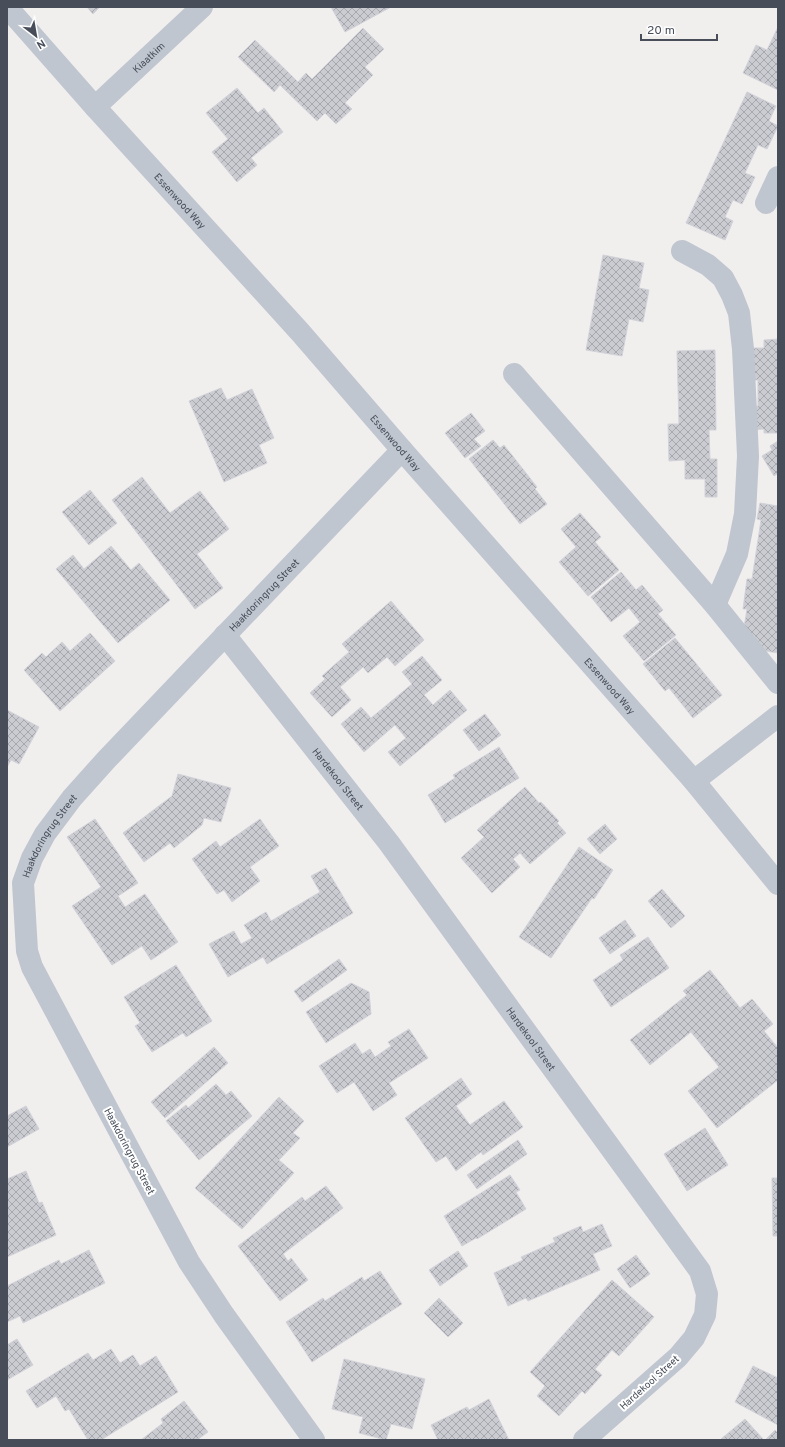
<svg xmlns="http://www.w3.org/2000/svg" width="785" height="1447" font-family="Overpass,sans-serif">
<style>
.building{fill:url(#building-cross-hatch);stroke:#d2d3d9}
.lines{fill:none;stroke-linecap:round;stroke-linejoin:round}
.minor{stroke:#bfc6cf;stroke-width:22}
.labels{text-anchor:middle;stroke-width:4;stroke-linejoin:round;paint-order:stroke}
.street-label{font-size:10px;fill:#474e5a;stroke:#fff}
</style>
<defs>
<pattern id="building-cross-hatch" width="8" height="8" patternUnits="userSpaceOnUse"><rect width="8" height="8" fill="#cbccd2"/><path d="M0 0l8 8M0 8l8-8" fill="none" stroke="#a7a8ad"/></pattern>
</defs>
<rect width="100%" height="100%" fill="#f1eeee"/>
<path class="building" d="M 87,7 L 100,7 L 93,14 Z
M 331,7 L 391,7 L 345,32 Z
M 778,27 L 778,90 L 743,73 L 756,45 L 767,50 Z
M 363,28 L 384,49 L 365,67 L 373,75 L 345,103 L 352,109 L 336,124 L 325,113 L 317,121 L 280,85 L 274,92 L 238,57 L 255,40 L 298,82 L 306,73 L 312,79 Z
M 237,88 L 258,113 L 264,108 L 283,132 L 251,158 L 257,165 L 237,182 L 212,152 L 228,139 L 206,113 Z
M 747,92 L 776,106 L 769,121 L 778,126 L 767,149 L 758,145 L 745,173 L 755,177 L 742,204 L 733,200 L 725,217 L 733,221 L 725,240 L 686,223 Z
M 603,255 L 644,263 L 639,288 L 649,290 L 643,322 L 629,319 L 622,356 L 586,350 Z
M 778,339 L 778,433 L 764,433 L 764,429 L 754,430 L 754,406 L 758,406 L 758,380 L 752,380 L 751,348 L 764,348 L 764,340 Z
M 715,350 L 716,430 L 709,430 L 710,459 L 717,459 L 717,497 L 705,497 L 705,479 L 685,479 L 685,460 L 669,461 L 668,424 L 679,424 L 677,351 Z
M 221,388 L 227,400 L 252,389 L 274,438 L 259,445 L 267,463 L 224,482 L 189,401 Z
M 471,413 L 485,431 L 474,439 L 481,446 L 465,458 L 445,433 Z
M 493,440 L 500,448 L 504,445 L 537,487 L 535,489 L 547,504 L 520,524 L 469,459 Z
M 778,441 L 778,476 L 777,474 L 774,476 L 762,456 L 772,450 L 770,446 Z
M 142,477 L 170,513 L 200,491 L 229,529 L 197,554 L 223,588 L 195,609 L 112,500 Z
M 90,490 L 117,523 L 89,545 L 62,512 Z
M 760,503 L 778,506 L 778,653 L 753,649 L 755,636 L 743,634 L 747,609 L 743,609 L 747,579 L 752,579 L 761,520 L 757,519 Z
M 580,513 L 601,537 L 595,542 L 619,570 L 588,596 L 559,562 L 576,547 L 561,529 Z
M 111,546 L 131,570 L 139,563 L 170,600 L 118,643 L 56,569 L 73,555 L 84,569 Z
M 621,572 L 636,590 L 642,585 L 663,610 L 658,614 L 676,635 L 644,661 L 623,636 L 640,622 L 629,608 L 611,622 L 591,597 Z
M 391,601 L 424,640 L 395,666 L 387,657 L 368,673 L 363,667 L 340,687 L 351,700 L 332,717 L 310,693 L 325,679 L 322,676 L 349,652 L 342,644 Z
M 90,633 L 115,661 L 60,711 L 24,670 L 42,653 L 46,657 L 62,642 L 70,651 Z
M 675,638 L 722,695 L 693,718 L 669,688 L 665,691 L 643,664 Z
M 422,656 L 442,680 L 424,695 L 433,705 L 450,690 L 467,710 L 400,766 L 388,752 L 406,738 L 395,725 L 364,752 L 341,724 L 361,707 L 371,718 L 412,684 L 402,672 Z
M 7,710 L 39,727 L 19,764 L 11,760 L 7,767 Z
M 485,714 L 501,735 L 479,751 L 463,730 Z
M 499,747 L 519,778 L 445,823 L 428,795 L 455,778 L 453,775 Z
M 178,774 L 231,788 L 221,822 L 204,818 L 202,825 L 174,848 L 170,843 L 144,862 L 123,833 L 172,796 Z
M 525,787 L 539,803 L 541,802 L 559,821 L 557,823 L 566,833 L 530,864 L 520,853 L 513,859 L 520,867 L 492,893 L 461,858 L 484,837 L 477,830 Z
M 95,819 L 138,883 L 118,896 L 125,907 L 145,894 L 178,942 L 151,960 L 142,946 L 112,965 L 72,906 L 101,887 L 67,837 Z
M 260,819 L 279,846 L 250,867 L 260,881 L 232,902 L 224,890 L 217,894 L 192,859 L 216,841 L 220,847 Z
M 605,824 L 617,839 L 600,854 L 587,839 Z
M 579,847 L 613,870 L 594,899 L 592,898 L 551,958 L 519,937 Z
M 326,868 L 353,913 L 267,964 L 263,957 L 228,977 L 209,944 L 234,931 L 241,944 L 252,938 L 244,925 L 266,912 L 271,921 L 320,892 L 311,876 Z
M 662,889 L 685,916 L 671,928 L 648,901 Z
M 625,920 L 636,936 L 610,954 L 599,938 Z
M 648,937 L 669,968 L 611,1007 L 593,980 L 623,960 L 620,955 Z
M 339,959 L 347,970 L 302,1002 L 294,991 Z
M 176,965 L 212,1021 L 186,1037 L 183,1033 L 152,1052 L 135,1026 L 140,1023 L 124,997 Z
M 710,970 L 740,1008 L 752,999 L 773,1024 L 764,1031 L 778,1048 L 778,1080 L 717,1128 L 688,1091 L 719,1067 L 691,1032 L 650,1065 L 630,1040 L 687,995 L 683,991 Z
M 351,983 L 369,992 L 371,1014 L 326,1043 L 306,1012 Z
M 409,1029 L 428,1058 L 389,1083 L 397,1095 L 373,1111 L 354,1082 L 337,1093 L 319,1066 L 355,1043 L 362,1054 L 370,1049 L 375,1057 L 391,1046 L 388,1042 Z
M 214,1047 L 228,1063 L 165,1118 L 151,1102 Z
M 461,1078 L 472,1094 L 456,1106 L 470,1125 L 504,1101 L 523,1127 L 483,1155 L 481,1152 L 456,1171 L 446,1156 L 436,1162 L 405,1118 Z
M 216,1084 L 226,1095 L 231,1091 L 252,1116 L 199,1160 L 166,1121 L 186,1105 L 188,1108 Z
M 279,1097 L 304,1121 L 293,1133 L 300,1138 L 279,1160 L 294,1173 L 242,1229 L 195,1188 Z
M 26,1106 L 39,1129 L 7,1147 L 7,1116 Z
M 705,1128 L 728,1165 L 687,1191 L 664,1154 Z
M 518,1140 L 527,1154 L 477,1189 L 467,1175 Z
M 26,1171 L 39,1203 L 42,1202 L 56,1235 L 7,1257 L 7,1179 Z
M 510,1175 L 520,1190 L 516,1192 L 526,1209 L 477,1239 L 476,1238 L 462,1246 L 444,1216 Z
M 772,1178 L 778,1178 L 778,1236 L 773,1236 Z
M 326,1186 L 343,1208 L 283,1254 L 288,1261 L 291,1258 L 308,1280 L 280,1301 L 238,1246 L 302,1197 L 305,1201 Z
M 602,1224 L 612,1246 L 593,1254 L 600,1270 L 528,1301 L 526,1298 L 508,1306 L 494,1273 L 523,1260 L 521,1257 L 555,1242 L 553,1238 L 581,1226 L 583,1232 Z
M 89,1250 L 105,1283 L 23,1323 L 20,1316 L 7,1322 L 7,1286 L 59,1260 L 61,1264 Z
M 458,1251 L 468,1266 L 440,1286 L 429,1270 Z
M 636,1255 L 650,1274 L 630,1288 L 617,1269 Z
M 380,1271 L 402,1304 L 312,1362 L 286,1322 L 323,1298 L 325,1301 L 362,1277 L 364,1281 Z
M 612,1280 L 654,1317 L 619,1356 L 612,1350 L 595,1369 L 602,1375 L 585,1394 L 582,1391 L 559,1416 L 537,1396 L 545,1386 L 530,1372 Z
M 439,1298 L 463,1323 L 448,1337 L 424,1313 Z
M 17,1339 L 33,1365 L 7,1380 L 7,1345 Z
M 111,1349 L 120,1363 L 133,1355 L 140,1366 L 156,1356 L 178,1392 L 101,1440 L 88,1440 L 69,1409 L 65,1411 L 56,1396 L 37,1408 L 26,1391 L 88,1353 L 93,1360 Z
M 344,1359 L 425,1379 L 412,1429 L 391,1424 L 386,1440 L 359,1433 L 363,1417 L 332,1409 Z
M 753,1366 L 778,1378 L 778,1425 L 735,1402 Z
M 489,1399 L 509,1440 L 438,1440 L 431,1425 L 467,1407 L 469,1410 Z
M 184,1401 L 208,1432 L 197,1440 L 141,1440 L 163,1423 L 161,1419 Z
M 745,1419 L 764,1440 L 722,1440 L 721,1439 Z
M 775,1430 L 778,1433 L 778,1440 L 765,1440 Z"/>
<g class="lines">
<g class="minor">
<path id="s1" d="M 7,7 L 95,107 L 300,332 L 402,450 L 694,781 L 778,884"/>
<path id="s2" d="M 95,107 L 202,7"/>
<path d="M 766,203 L 778,177"/>
<path d="M 682,251 L 708,265 L 723,278 L 732,295 L 739,313 L 743,349 L 748,456 L 745,514 L 737,554 L 715,605"/>
<path d="M 514,374 L 715,605 L 778,683"/>
<path id="s3" d="M 225,635 L 389,843 L 700,1271 L 707,1294 L 705,1315 L 694,1338 L 678,1357 L 584,1440"/>
<path d="M 694,781 L 778,716"/>
<path id="s4" d="M 314,1440 L 224,1315 L 189,1262 L 41,984 L 32,967 L 27,951 L 23,883 L 32,858 L 45,834 L 72,798 L 107,759 L 402,450"/>
</g>
</g>
<g class="labels">
<g class="street-label">
<text dy="4" stroke="none"><textPath href="#s2" startOffset="73">Kiaatkim</textPath></text>
<text dy="4" stroke="none"><textPath href="#s1" startOffset="260">Essenwood Way</textPath></text>
<text dy="4" stroke="none"><textPath href="#s1" startOffset="584">Essenwood Way</textPath></text>
<text dy="4" stroke="none"><textPath href="#s4" startOffset="1015">Haakdoringrug Street</textPath></text>
<text dy="4" stroke="none"><textPath href="#s1" startOffset="908">Essenwood Way</textPath></text>
<text dy="4" stroke="none"><textPath href="#s3" startOffset="183">Hardekool Street</textPath></text>
<text dy="4" stroke="none"><textPath href="#s4" startOffset="691">Haakdoringrug Street</textPath></text>
<text dy="4" stroke="none"><textPath href="#s3" startOffset="507">Hardekool Street</textPath></text>
<text transform="translate(130 1151) rotate(62)" y="4">Haakdoringrug Street</text>
<text transform="translate(649 1382) rotate(-42)" y="4">Hardekool Street</text>
</g>
</g>
<rect width="785" height="1447" fill="none" stroke="#474e5a" stroke-width="16"/>
<g transform="translate(36 36) rotate(149)" stroke="#ffffff" stroke-width="3" paint-order="stroke">
<path d="M0-3L7 15L0 10L-7 15Z" fill="#474e5a"/>
<text y="-6" font-size="11" font-weight="bold" text-anchor="middle" fill="#474e5a">N</text>
</g>
<path d="M641 34v6h76v-6" fill="none" stroke="#474e5a" stroke-width="2"/>
<text x="647" y="34" font-size="12" fill="#474e5a" stroke="#ffffff" stroke-width="3" paint-order="stroke">20 m</text>
</svg>
